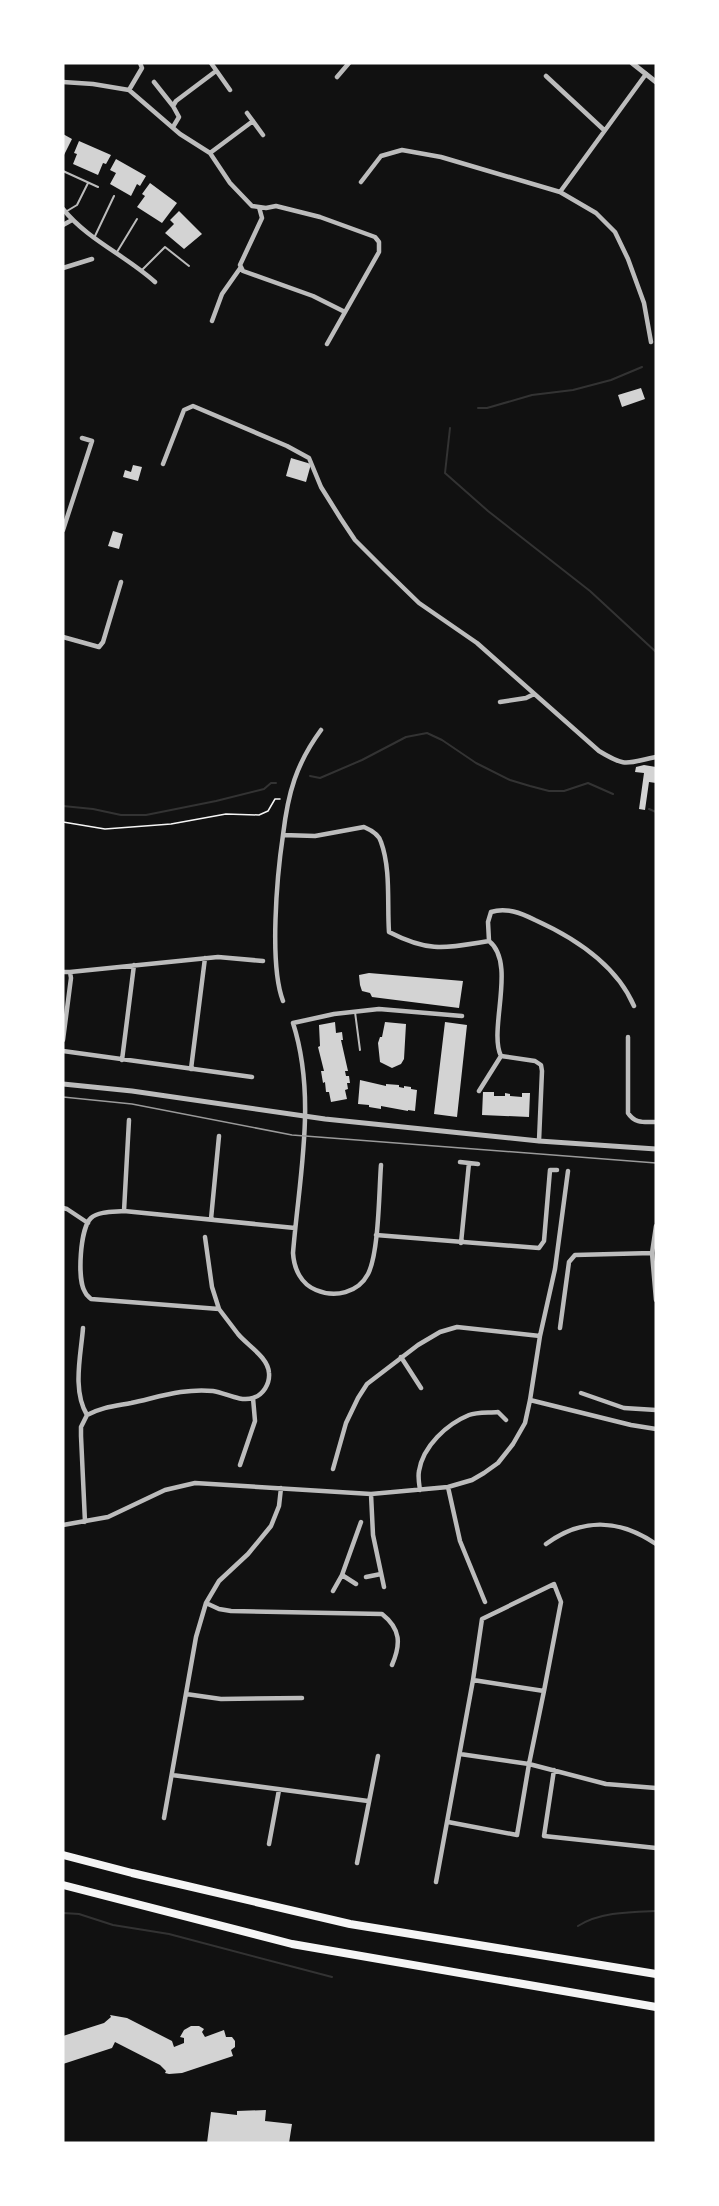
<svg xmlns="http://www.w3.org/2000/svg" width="719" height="2206" font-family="Spectral,serif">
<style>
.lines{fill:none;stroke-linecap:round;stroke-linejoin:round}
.stream{stroke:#333;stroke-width:2}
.building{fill:#d3d3d3}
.path{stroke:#f5f5f5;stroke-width:1.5}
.service{stroke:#bcbcbc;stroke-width:2}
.minor{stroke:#bcbcbc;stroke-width:4.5}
.tertiary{stroke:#bcbcbc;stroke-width:5}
.motorway{stroke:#f5f5f5;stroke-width:8}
.tram{stroke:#9a9a9a;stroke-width:1.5}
</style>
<rect width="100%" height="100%" fill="#111"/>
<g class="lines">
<path class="stream" d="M 478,408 L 487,408 L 532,395 L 573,390 L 611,380 L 642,367
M 450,428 L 445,473 L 488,511 L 590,591 L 656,652
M 310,776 L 320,778 L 362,760 L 406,737 L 427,733 L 442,740 L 476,763 L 510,780 L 530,786 L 549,791 L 564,791 L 588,783 L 613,794
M 63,806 L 93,809 L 121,815 L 146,815 L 216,801 L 264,789 L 271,783 L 276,783
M 649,809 L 656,812
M 63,1913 L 79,1914 L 113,1925 L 169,1934 L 332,1977
M 578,1926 C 600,1912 630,1912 656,1911"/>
</g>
<path class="building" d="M 63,134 L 72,139 L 63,157 Z
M 79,141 L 111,155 L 106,164 L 103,163 L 98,175 L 73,164 L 77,154 L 74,153 Z
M 116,159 L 146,176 L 140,186 L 137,184 L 131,196 L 110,184 L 116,173 L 110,170 Z
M 150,183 L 177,203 L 162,223 L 137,207 L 145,196 L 142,194 Z
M 179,211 L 202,234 L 184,249 L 165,233 L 174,224 L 170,220 Z
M 641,388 L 645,399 L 622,407 L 618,395 Z
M 291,458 L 311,464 L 306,482 L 286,476 Z
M 133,465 L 142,467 L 138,481 L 123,477 L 125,470 L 131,472 Z
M 113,531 L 123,534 L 119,549 L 108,546 Z
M 644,765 L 656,767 L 656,783 L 649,782 L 645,810 L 639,809 L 644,773 L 635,772 L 636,767 Z
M 369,973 L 463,981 L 459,1008 L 372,997 L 370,993 L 362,991 L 360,985 L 359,975 Z
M 335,1022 L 336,1033 L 342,1032 L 343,1040 L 341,1040 L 348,1071 L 345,1071 L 346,1076 L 349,1076 L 350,1083 L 347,1083 L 348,1089 L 345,1090 L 347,1099 L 331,1102 L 329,1092 L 326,1092 L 325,1082 L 323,1083 L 321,1071 L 324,1071 L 318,1047 L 320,1046 L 319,1025 Z
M 385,1022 L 406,1024 L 404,1059 L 401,1064 L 392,1068 L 380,1062 L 378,1043 L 380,1037 L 382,1037 Z
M 445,1022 L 467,1025 L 457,1117 L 434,1114 Z
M 360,1080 L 386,1086 L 386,1084 L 399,1085 L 399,1087 L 404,1088 L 404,1086 L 411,1087 L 411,1089 L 417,1090 L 415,1111 L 408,1110 L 408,1111 L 381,1106 L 381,1109 L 369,1107 L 369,1105 L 358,1104 Z
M 483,1092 L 494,1092 L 494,1096 L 505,1096 L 505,1093 L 510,1094 L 510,1096 L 522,1097 L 522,1093 L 530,1093 L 529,1117 L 482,1115 Z
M 110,2015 L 127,2018 L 172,2041 L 174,2047 L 184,2043 L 184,2038 L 180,2037 L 184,2030 L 191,2026 L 199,2026 L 204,2029 L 202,2032 L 205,2037 L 224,2030 L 226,2037 L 232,2037 L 235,2041 L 235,2047 L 231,2050 L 233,2056 L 182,2073 L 169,2074 L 165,2073 L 166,2071 L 160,2065 L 115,2042 L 112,2048 L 63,2064 L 63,2036 L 104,2023 L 111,2017 Z
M 266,2110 L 265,2121 L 292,2124 L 289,2143 L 207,2143 L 211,2112 L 237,2115 L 237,2111 Z"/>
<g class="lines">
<path class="path" d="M 63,822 L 105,829 L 171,824 L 226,814 L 259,815 L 268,811 L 275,799 L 280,799"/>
<path class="service" d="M 63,171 L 98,187
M 67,211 L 77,205 L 88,183
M 95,236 L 114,196
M 117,252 L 137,219
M 142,270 L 165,247 L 189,266
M 355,1012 L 360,1050"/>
<path class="minor" d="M 211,63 L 230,90
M 546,76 L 604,130
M 337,77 L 349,63
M 63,82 L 93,84 L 129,90 L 180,134 L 210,153 L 230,183 L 252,206 L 266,208 L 276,206 L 320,217 L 375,237 L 379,242 L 379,252 L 327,344
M 154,82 L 173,106
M 129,90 L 142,68 L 140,63
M 247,113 L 263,135
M 173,127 L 179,117 L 173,106 L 176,101 L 216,71
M 210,153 L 253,121
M 361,182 L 381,156 L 402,150 L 441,157 L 560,192 L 596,213 L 615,232 L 628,259 L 644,303 L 651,342
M 560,192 L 646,74
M 259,207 L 262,218 L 240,265 L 243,271 L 313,296 L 345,312
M 63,209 C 88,240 125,255 155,282
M 63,225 L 72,220
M 63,268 L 92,259
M 212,321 L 222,294 L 241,267
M 163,464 L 184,410 L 193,406 L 287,446 L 309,458 L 321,487 L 341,519 L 355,540 L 384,569 L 419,603 L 477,643 L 599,751 C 627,768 626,763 656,757
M 63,530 L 92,441 L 82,438
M 63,637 L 99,647 L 103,642 L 121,582
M 500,702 L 526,698 L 534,694
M 283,835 C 288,793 296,764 321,730
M 489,941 C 517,963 488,1030 501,1056 L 535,1061 L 541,1065 L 542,1071 L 539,1141
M 489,941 L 488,922 L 491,912 C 506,907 521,913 535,920 C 575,938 616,964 634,1006
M 63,972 L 70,972 L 71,978 L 63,1040
M 70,972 L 218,957 L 263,961
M 283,1001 C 269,965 277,875 283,835 L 315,836 L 364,827 C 371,830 379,834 381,842 C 391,869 387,904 389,932 C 430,953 445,948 489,941
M 628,1037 L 628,1113 C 635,1124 644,1122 656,1122
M 63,1051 L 252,1077
M 122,1060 L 134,965
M 191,1069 L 205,958
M 479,1091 L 501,1056
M 460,1162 L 478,1164
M 381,1165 C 379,1191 379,1253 368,1274 C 358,1293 335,1298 316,1290 C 301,1284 294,1269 293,1253 C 299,1177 317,1098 293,1023 L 334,1014 L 379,1009 L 462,1016
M 63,1208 L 67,1209 L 88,1223
M 124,1211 L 129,1120
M 211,1219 L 219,1136
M 656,1226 L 652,1253 L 656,1300
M 376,1235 L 539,1248 L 544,1241 L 550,1170 L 557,1170
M 205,1237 L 212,1287 L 219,1309
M 461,1243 L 469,1163
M 83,1328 C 81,1355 72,1390 87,1415
M 560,1328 L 569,1262 L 575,1255 L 652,1253
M 401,1357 L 421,1388
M 581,1393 L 624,1408 L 656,1410
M 530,1400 L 631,1425 L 656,1429
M 87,1415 C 102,1407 115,1406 131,1403 C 159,1397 184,1388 213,1391 C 226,1393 239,1402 253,1398 C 263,1395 270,1384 269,1373 C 268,1357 248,1346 238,1334 C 232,1326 225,1317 219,1309 L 91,1299 C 89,1297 86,1295 85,1292 C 77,1280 80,1228 91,1218 C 99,1211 114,1212 124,1211 L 295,1228
M 240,1465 L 255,1421 L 253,1398
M 333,1469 L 346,1423 L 358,1398 L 367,1384 L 418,1345 L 440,1332 L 457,1327 L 540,1336
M 448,1487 L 460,1541 L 485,1602
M 420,1490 C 419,1484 418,1476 419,1471 C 423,1446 447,1424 469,1415 C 477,1412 489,1413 498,1412 L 506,1420
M 371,1494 L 373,1535 L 384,1587
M 85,1522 L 81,1436 L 81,1427 L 87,1415
M 63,1525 L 108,1517 L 165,1490 L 195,1483 L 371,1494 L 448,1487 L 472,1480 L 484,1473 L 498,1463 L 513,1444 L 525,1423 L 530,1400 L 540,1336 L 555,1269 L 568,1171
M 546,1544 C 583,1517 619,1519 656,1544
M 342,1575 L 356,1584
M 366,1577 L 381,1574
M 333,1591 L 342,1575 L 361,1522
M 206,1603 L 219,1609 L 231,1611 L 382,1614 C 401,1629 401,1644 392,1665
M 473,1680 L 482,1619 L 554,1584 L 561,1602 L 544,1691
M 186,1694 L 221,1699 L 302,1698
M 554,1770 L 544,1836 L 656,1848
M 172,1775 L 368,1801
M 164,1818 L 196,1637 L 206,1603 L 219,1581 L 248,1554 L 271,1526 L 279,1506 L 281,1488
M 448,1822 L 517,1835 L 529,1764 L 606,1784 L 656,1788
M 269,1844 L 279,1790
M 357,1863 L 378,1756
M 436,1882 L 473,1680 L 544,1691 L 529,1764 L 460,1754"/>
<path class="tertiary" d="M 632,63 L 656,82
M 63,1084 L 132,1091 L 325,1119 L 539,1141 L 656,1149"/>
<path class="motorway" d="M 63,1855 L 132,1873 L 350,1924 L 656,1974
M 63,1885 L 292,1944 L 656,2007"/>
<path class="tram" d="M 63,1097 L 132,1104 L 292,1135 L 656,1163"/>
</g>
<rect width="719" height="2206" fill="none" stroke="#ffffff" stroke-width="129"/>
</svg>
